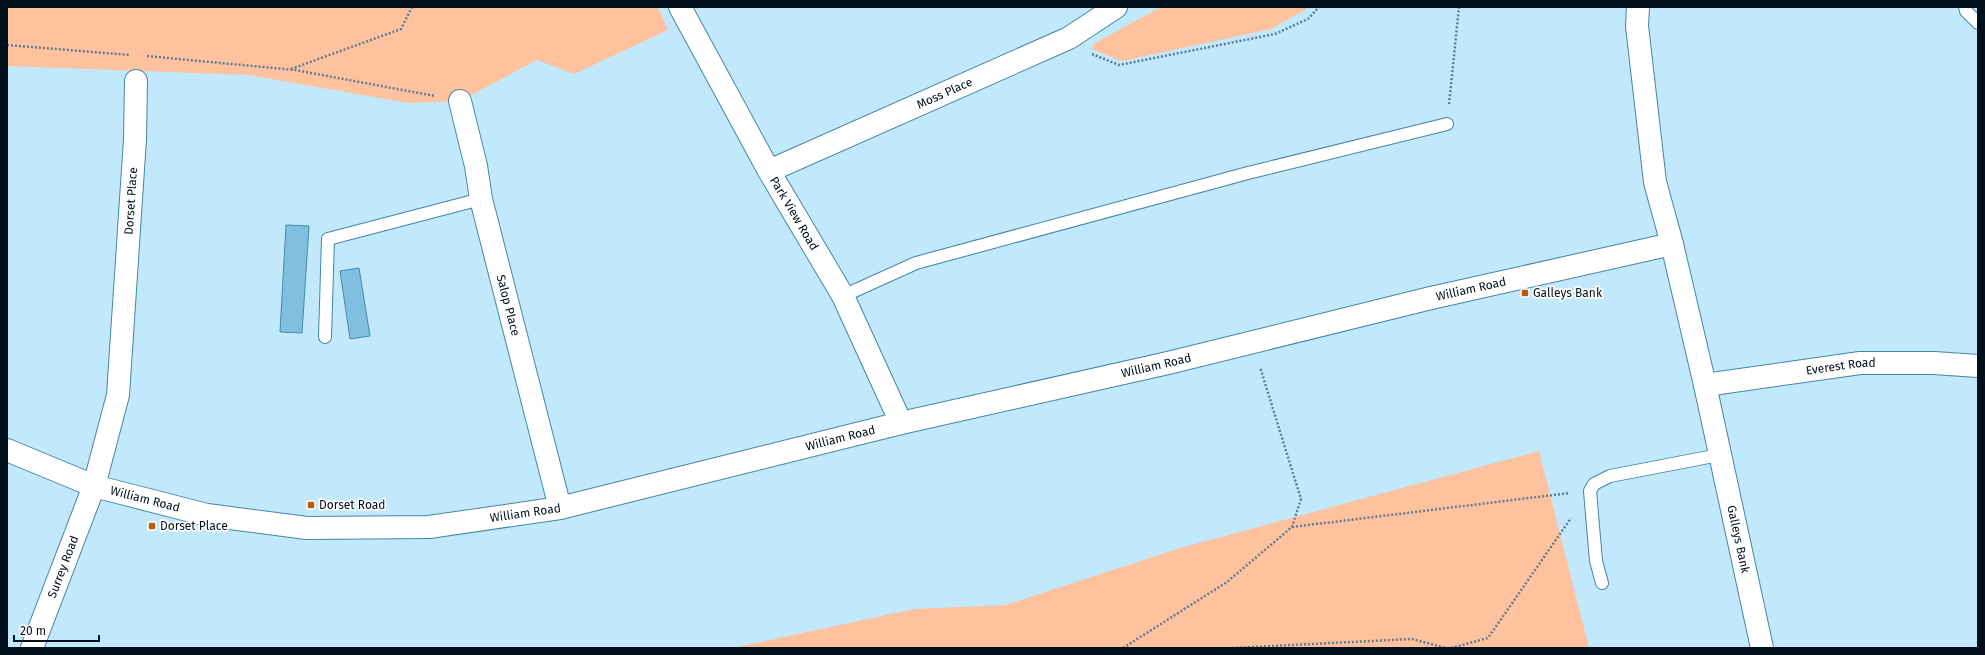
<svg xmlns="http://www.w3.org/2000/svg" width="1985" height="655" font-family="'Fira Sans',sans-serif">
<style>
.green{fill:#fec29f}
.building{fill:#7fbfe0;stroke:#4989a7}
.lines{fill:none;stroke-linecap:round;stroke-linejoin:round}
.service-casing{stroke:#4586a4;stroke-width:14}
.minor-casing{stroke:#4586a4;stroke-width:24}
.tertiary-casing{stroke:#4586a4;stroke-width:24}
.path{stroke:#627d8d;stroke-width:2.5;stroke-dasharray:2 2;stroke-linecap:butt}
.service{stroke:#fff;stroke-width:12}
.minor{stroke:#fff;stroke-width:22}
.tertiary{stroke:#fff;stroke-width:22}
.poi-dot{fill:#ba5b12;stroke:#fff;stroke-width:1.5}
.labels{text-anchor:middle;stroke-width:3.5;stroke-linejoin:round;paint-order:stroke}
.street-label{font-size:12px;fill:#000f1b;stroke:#fff}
.poi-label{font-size:12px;fill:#000f1b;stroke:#fff;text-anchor:start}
</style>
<rect width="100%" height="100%" fill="#c1e8fb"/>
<path class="green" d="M 7,7 L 658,7 L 668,30 L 574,74 L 537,60 L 460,101 L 408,103 L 249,75 L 7,66 Z
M 1161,7 L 1310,7 L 1271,29 L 1122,61 L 1091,49 L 1095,43 Z
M 1539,451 L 1589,648 L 733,648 L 914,609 L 1005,605 L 1180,548 Z"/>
<path class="building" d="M 286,225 L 309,226 L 302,333 L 280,332 Z
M 359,268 L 370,336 L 350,339 L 340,271 Z"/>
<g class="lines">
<defs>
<path id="service" d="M 1965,7 L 1966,11 L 1978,23
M 843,296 L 916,263 L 1248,173 L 1447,124
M 325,337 L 328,239 L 481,199
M 1602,583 L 1596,561 L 1590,491 L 1594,484 L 1610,476 L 1719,455"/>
<g id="minor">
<path id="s1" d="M 680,7 L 769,171 L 843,296 L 901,423"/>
<path id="s2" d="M 460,101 L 476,166 L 481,199 L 560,508"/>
<path id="s3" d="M 769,171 L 1069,38 L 1116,7"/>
<path id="s4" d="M 1705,385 L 1860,363 L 1934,363 L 1978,366"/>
<path id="s5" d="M 7,450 L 94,486 L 207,515 L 307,528 L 429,527 L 560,508 L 901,423 L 1168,363 L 1431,298 L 1672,244"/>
<path id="s6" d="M 32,648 L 94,486 L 118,395 L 135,139 L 136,81"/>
</g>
<g id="tertiary">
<path id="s7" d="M 1638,7 L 1637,26 L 1655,182 L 1672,244 L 1705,385 L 1762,648"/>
</g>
</defs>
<use href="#service" class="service-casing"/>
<use href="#minor" class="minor-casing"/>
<use href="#tertiary" class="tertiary-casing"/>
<path class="path" d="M 7,45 L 130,55
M 1092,54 L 1119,65 L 1275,34 L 1308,19 L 1319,7
M 147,56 L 295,70 L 435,96
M 291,69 L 401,29 L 412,7
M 1449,104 L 1459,7
M 1292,527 L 1570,493
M 1123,648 L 1227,582 L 1292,527 L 1301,499 L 1260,367
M 1232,648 L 1412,639 L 1446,648
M 1451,648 L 1488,638 L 1571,518"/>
<use href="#service" class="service"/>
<use href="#minor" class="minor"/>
<use href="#tertiary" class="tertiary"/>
</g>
<g class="poi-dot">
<rect x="1521" y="289" width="8" height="8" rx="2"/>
<rect x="307" y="501" width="8" height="8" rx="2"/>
<rect x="148" y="522" width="8" height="8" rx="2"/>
</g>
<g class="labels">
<g class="street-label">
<text dy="4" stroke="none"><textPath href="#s3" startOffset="192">Moss Place</textPath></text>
<text dy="4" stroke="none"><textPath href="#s6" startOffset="462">Dorset Place</textPath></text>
<text dy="4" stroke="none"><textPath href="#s1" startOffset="236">Park View Road</textPath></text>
<text dy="4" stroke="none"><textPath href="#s5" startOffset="1503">William Road</textPath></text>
<text dy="4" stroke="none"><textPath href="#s2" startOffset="210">Salop Place</textPath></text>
<text dy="4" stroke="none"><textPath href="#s5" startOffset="1179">William Road</textPath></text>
<text dy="4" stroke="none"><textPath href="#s4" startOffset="137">Everest Road</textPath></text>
<text dy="4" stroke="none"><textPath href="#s5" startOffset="855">William Road</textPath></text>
<text dy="4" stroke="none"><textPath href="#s5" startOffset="147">William Road</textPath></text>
<text dy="4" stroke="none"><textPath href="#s5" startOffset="531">William Road</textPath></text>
<text dy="4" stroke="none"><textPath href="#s7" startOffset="543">Galleys Bank</textPath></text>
<text dy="4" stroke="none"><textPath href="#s6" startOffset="87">Surrey Road</textPath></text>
</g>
<g class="poi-label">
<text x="1533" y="297">Galleys Bank</text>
<text x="319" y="509">Dorset Road</text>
<text x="160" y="530">Dorset Place</text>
</g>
</g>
<rect width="1985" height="655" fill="none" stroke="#000f1b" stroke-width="16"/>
<path d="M14 635v6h85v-6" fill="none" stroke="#000f1b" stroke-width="2"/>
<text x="20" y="635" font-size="12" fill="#000f1b" stroke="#ffffff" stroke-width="3" paint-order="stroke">20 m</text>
</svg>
